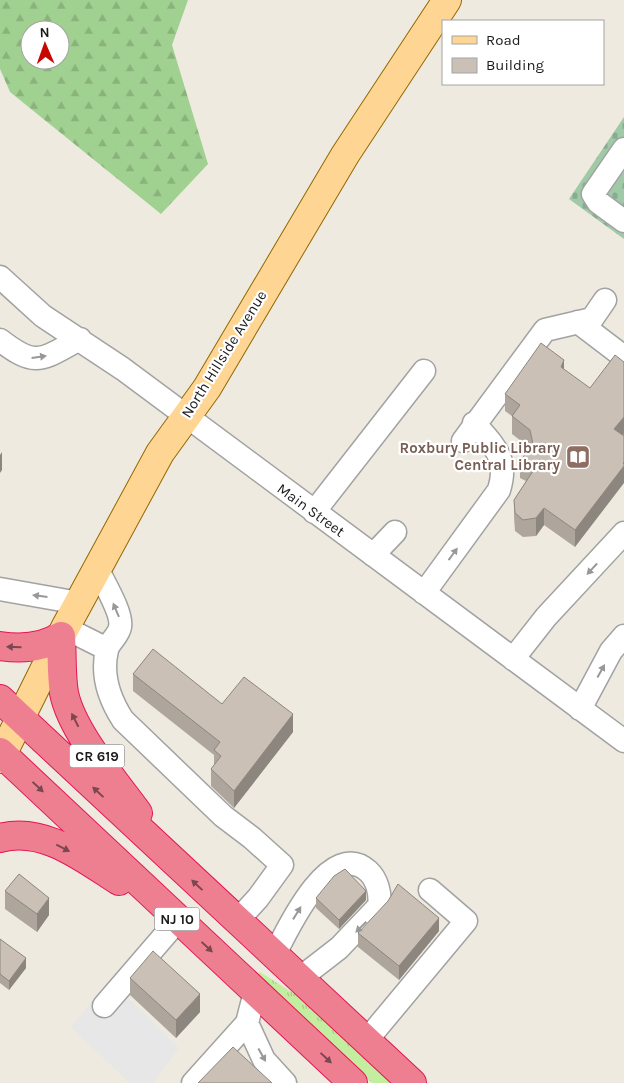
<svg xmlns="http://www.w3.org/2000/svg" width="624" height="1083" font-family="Karla,sans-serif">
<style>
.grass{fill:url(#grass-tufts)}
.forest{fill:url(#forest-firs);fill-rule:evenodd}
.cemetery{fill:url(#cemetery-stones)}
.parking{fill:#e7e7e7}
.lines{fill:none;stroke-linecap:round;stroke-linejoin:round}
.minor-casing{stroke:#a2a2a2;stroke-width:25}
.major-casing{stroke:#936800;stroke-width:30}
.highway-casing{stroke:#e51454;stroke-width:30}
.minor{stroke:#fff;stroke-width:22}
.major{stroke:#ffd594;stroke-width:28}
.highway{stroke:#ee7f90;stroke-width:28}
.wall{fill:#aea59d}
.shaded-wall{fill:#8d867f}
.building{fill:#cac0b6;stroke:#8d867f}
.oneway{fill:#989898}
.oneway2{fill:#7a4850}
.labels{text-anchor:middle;stroke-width:4.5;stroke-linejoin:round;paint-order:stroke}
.shield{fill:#fff;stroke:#5f5f5f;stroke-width:1}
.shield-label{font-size:14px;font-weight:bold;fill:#1b1b1b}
.street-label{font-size:15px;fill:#1b1b1b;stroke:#fff}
.education-label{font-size:15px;font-weight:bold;fill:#785e54;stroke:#fff;text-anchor:end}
</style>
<defs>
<pattern id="grass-tufts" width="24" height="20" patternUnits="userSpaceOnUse" patternTransform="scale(1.25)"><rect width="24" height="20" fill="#c3eea0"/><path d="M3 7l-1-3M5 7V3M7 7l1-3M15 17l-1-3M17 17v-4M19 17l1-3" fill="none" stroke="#a7cc89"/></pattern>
<pattern id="forest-firs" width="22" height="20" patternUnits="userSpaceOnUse" patternTransform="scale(1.25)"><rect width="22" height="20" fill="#a1d190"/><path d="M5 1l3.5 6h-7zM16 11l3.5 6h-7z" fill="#8ab37c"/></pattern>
<pattern id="cemetery-stones" width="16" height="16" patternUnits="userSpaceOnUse" patternTransform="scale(1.25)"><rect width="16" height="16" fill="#9fc9a7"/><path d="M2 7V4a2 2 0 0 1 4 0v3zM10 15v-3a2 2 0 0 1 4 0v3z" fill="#88ac8f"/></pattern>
</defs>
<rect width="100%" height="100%" fill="#eeeae0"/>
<path class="grass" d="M 260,972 L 301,998 L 394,1083 L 372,1083 L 257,975 Z"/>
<path class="forest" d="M 0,0 L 188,0 L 172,45 L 208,164 L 161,214 L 10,92 L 0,69 ZM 30,30 L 60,30 L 60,60 L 30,60 Z"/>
<path class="cemetery" d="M 624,117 L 624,239 L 569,199 Z"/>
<path class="parking" d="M 107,983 L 125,996 L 114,1012 L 116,1013 L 129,998 L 179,1048 L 153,1083 L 130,1083 L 71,1027 Z"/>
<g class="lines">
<defs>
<path id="minor" d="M 624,149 L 593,194 L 598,202 L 624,221
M 0,277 L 43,316 L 123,369 L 624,741
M 578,322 L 624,357
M 0,340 C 37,369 42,359 80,339
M 463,441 L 545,330 L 592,319 L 605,300
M 314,512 L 424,371
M 373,555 L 395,532
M 98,570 C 104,583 123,614 120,627 C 119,635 109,642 107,650 C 101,675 110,700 123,720 L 223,816 L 252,838 L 282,865 L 258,898 L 237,921
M 0,589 L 79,603
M 424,593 L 499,490 C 509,458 494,446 474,423
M 65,628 L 107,649
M 513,659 L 546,617 L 624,533
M 580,709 L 611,651 L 624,636
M 274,956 C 287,930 330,837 368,871 C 377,879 381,894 379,906 L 339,948 L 299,979
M 104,1006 L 178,920
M 247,1023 L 264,1060 L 285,1083
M 366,1041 L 466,921 L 430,890
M 193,1083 L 247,1023 L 255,992"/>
<path id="major" d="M 0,759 L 65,628 L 160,453 L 207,388 L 345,155 L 447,0"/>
<path id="highway" d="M 0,646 C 21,649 43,648 61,636 C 62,654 61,675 64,693 C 72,732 114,780 138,813
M 0,699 L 412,1083
M 0,752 L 353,1083
M 0,838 C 44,826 84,859 119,881"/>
</defs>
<use href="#minor" class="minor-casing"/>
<use href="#major" class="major-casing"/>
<use href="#highway" class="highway-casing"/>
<use href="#minor" class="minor"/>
<use href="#major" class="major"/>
<use href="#highway" class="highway"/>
</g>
<path class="wall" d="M 564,369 L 624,434 L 575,547 L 544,525 L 536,536 L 523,537 L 515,531 L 514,517 L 514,500 L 526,481 L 520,478 L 520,461 L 530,448 L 512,434 L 512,416 L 505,411 L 505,394 Z
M 133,674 L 222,704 L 293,732 L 234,808 L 211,786 L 211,769 L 214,765 L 214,755 L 133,691 Z
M 5,891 L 49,915 L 37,932 L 5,909 Z
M 316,898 L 366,900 L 339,929 L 316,908 Z
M 439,931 L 399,980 L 358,947 L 358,933 Z
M 0,939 L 26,968 L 9,990 L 0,983 Z
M 130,978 L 200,1012 L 176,1038 L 130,995 Z"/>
<path class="shaded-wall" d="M 564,360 L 564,377 L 561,367 Z
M 624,417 L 624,434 L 614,446 L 614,429 Z
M 2,452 L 2,470 L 0,473 L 0,455 Z
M 624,462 L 624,483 L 575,547 L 575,530 Z
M 544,508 L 544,525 L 536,536 L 536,518 Z
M 293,714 L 293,732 L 234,808 L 234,791 Z
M 366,891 L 366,900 L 339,929 L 339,920 Z
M 49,898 L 49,915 L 37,932 L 37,914 Z
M 439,918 L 439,931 L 399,980 L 399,966 Z
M 26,958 L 26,968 L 9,990 L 9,981 Z
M 200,994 L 200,1012 L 176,1038 L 176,1020 Z"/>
<path class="building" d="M 541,343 L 564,360 L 561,367 L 590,388 L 615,355 L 624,362 L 624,417 L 614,429 L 624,436 L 624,462 L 623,463 L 624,464 L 624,466 L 575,530 L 544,508 L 536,518 L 523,520 L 515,513 L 514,500 L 535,468 L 520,461 L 533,444 L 530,430 L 512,416 L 520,405 L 505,394 Z
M 153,649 L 222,704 L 244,677 L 293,714 L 234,791 L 211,769 L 221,756 L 214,750 L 220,742 L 133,674 Z
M 345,869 L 366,891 L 339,920 L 316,898 L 334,876 Z
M 19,874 L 49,898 L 37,914 L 5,891 Z
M 398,884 L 439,918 L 399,966 L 358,933 L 388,901 Z
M 0,939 L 26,958 L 9,981 L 0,974 Z
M 153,951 L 200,994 L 176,1020 L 130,978 Z
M 233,1047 L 272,1083 L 198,1083 Z"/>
<defs><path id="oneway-solid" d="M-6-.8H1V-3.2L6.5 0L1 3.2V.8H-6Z" transform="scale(1.25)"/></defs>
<g class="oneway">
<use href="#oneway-solid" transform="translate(39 357) rotate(-8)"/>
<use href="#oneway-solid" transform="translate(453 554) rotate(-54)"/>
<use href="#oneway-solid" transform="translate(592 569) rotate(133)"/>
<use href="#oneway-solid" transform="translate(40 596) rotate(-173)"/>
<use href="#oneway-solid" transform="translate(116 610) rotate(-113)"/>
<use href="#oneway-solid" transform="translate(601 671) rotate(-61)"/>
<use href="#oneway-solid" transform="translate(297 913) rotate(-58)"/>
<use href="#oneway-solid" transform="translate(361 927) rotate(135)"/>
<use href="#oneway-solid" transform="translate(262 1055) rotate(61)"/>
</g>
<g class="oneway2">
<use href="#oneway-solid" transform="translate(14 647) rotate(-178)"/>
<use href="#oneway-solid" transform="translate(75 720) rotate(-117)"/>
<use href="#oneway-solid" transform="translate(38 787) rotate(43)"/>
<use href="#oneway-solid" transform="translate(98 792) rotate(-137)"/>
<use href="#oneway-solid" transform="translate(63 848) rotate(27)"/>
<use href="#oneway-solid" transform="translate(197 885) rotate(-137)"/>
<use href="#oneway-solid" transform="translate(207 947) rotate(43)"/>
<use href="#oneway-solid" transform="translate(326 1058) rotate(43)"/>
</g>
<defs>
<symbol id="library-square" viewBox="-11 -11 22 22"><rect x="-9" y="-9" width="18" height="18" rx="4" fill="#8d6e63" stroke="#fff"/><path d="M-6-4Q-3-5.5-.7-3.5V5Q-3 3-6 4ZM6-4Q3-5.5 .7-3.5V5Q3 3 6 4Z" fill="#fff"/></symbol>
</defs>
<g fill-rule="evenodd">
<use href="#library-square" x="564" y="443" width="28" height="28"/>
</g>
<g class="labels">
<g class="shield">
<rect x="69.5" y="744.5" width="55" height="23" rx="4"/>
<rect x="154.5" y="907.5" width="45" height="23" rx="4"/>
</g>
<g class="shield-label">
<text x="97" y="761">CR 619</text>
<text x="177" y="924">NJ 10</text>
</g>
<g class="street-label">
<text transform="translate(224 354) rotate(-58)" y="5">North Hillside Avenue</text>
<text transform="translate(311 510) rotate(36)" y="5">Main Street</text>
</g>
<g class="education-label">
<text x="560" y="453">Roxbury Public Library<tspan x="560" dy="17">Central Library</tspan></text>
</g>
</g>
<rect x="442" y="20" width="162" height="65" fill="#ffffff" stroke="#a4a4a4"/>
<rect x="452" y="36" width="25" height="8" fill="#ffd594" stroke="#a4a4a4"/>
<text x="486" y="45" font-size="15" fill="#1b1b1b">Road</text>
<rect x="452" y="58" width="25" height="15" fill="#cac0b6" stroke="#a4a4a4"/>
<text x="486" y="70" font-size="15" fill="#1b1b1b">Building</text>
<g transform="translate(45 45) rotate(358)"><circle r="24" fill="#ffffff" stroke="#a4a4a4"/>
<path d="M0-4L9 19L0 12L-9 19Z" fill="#c70800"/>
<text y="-8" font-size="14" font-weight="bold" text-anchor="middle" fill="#1b1b1b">N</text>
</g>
</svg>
